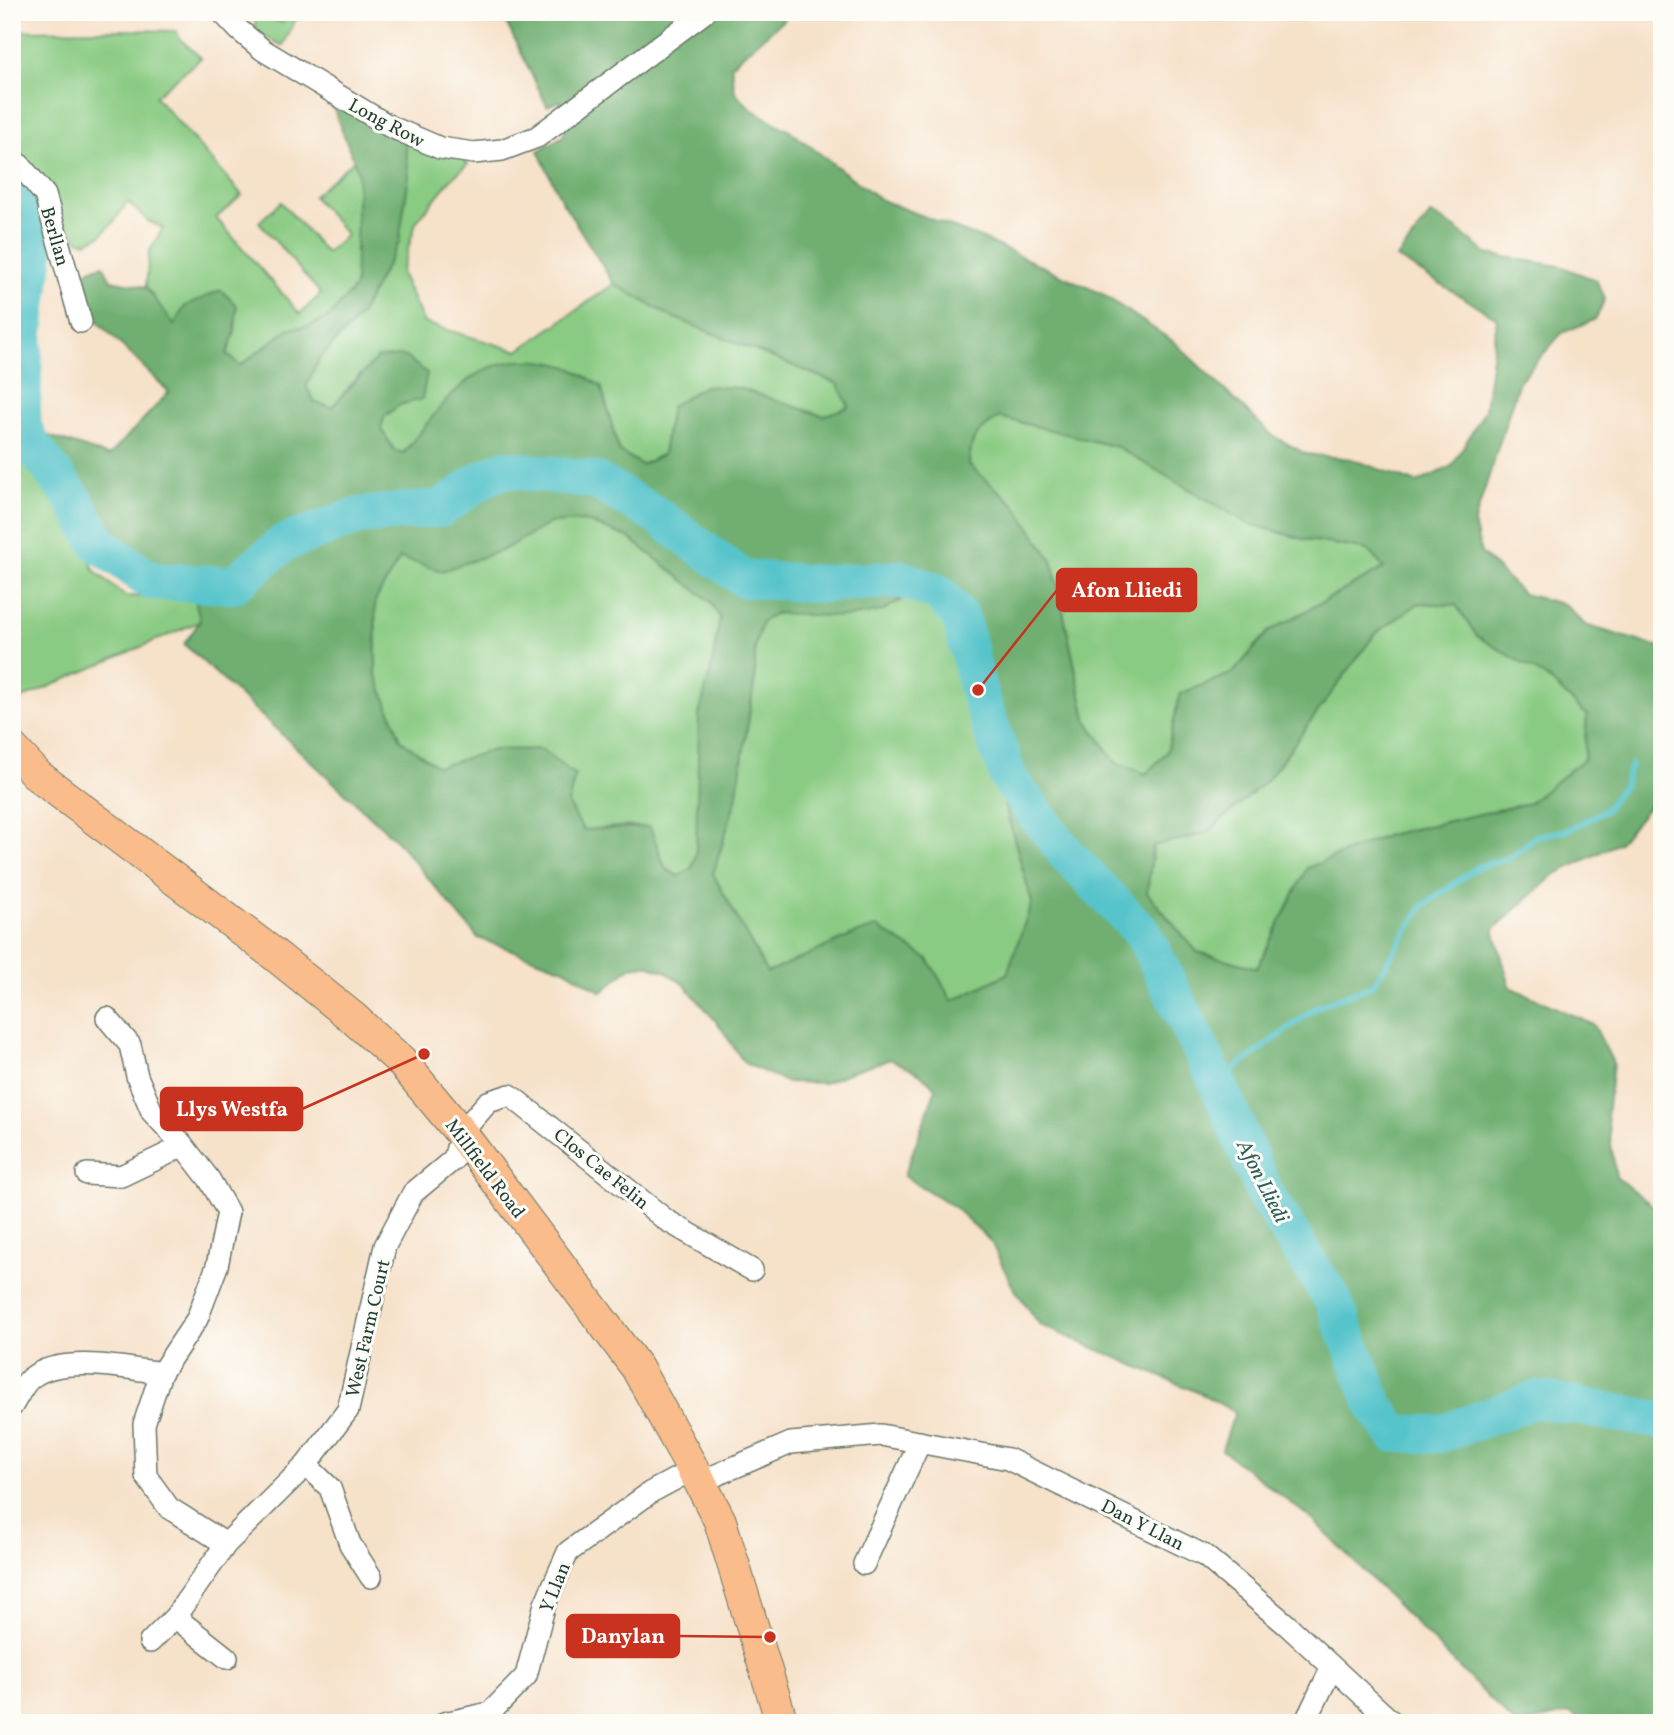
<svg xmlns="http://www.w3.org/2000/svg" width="1674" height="1735" font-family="Vollkorn,serif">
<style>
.green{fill:#8acb83;stroke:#54845c;stroke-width:2}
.forest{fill:#6faf71;stroke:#477652;stroke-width:2;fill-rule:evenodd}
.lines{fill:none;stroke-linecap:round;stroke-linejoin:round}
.stream{stroke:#56c4cb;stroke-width:6}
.river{stroke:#56c4cb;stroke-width:38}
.minor-casing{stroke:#6a7668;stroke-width:24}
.primary-casing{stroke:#6a7668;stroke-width:34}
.minor{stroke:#fff;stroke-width:21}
.primary{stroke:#f9bc8a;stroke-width:32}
.labels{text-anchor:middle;stroke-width:6;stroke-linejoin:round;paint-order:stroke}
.street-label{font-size:19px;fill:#1f3d34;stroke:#fdfcf7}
.water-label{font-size:21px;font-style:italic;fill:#2d5f5a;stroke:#fdfcf7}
.leader{fill:none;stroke:#c8321e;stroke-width:2.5}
.callout-dot{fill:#c8321e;stroke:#fdfcf7;stroke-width:2.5}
.callout{fill:#c8321e;stroke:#c8321e;stroke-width:2.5}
.callout-label{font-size:21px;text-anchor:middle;font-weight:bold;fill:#fff}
</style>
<rect width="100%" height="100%" fill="#fdfcf7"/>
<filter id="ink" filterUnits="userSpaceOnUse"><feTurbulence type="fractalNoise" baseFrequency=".0143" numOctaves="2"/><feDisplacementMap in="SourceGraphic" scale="14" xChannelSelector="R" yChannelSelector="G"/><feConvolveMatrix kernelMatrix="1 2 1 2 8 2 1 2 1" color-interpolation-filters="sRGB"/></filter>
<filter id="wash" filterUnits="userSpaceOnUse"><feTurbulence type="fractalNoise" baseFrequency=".00686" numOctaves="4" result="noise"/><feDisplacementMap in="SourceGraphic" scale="28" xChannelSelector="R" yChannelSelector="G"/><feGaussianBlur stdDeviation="1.57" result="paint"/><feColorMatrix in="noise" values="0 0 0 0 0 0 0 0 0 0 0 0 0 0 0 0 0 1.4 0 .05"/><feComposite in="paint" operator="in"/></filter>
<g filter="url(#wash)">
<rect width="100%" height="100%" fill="#f6e1c9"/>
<path class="green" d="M 287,12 L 299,12 L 283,46 L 256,32 L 255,21 L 257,18 L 264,17 L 282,23 Z
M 121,30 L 176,31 L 181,40 L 201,58 L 155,96 L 242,195 L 216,218 L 300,314 L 321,294 L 259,222 L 281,202 L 326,253 L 347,235 L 313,196 L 354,160 L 358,172 L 356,287 L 328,318 L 309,326 L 288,329 L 240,366 L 227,354 L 235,331 L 174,326 L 146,287 L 149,252 L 163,228 L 148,221 L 128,202 L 111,225 L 101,235 L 87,242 L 80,241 L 67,228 L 12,153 L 12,31 Z
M 405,141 L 461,158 L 468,164 L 450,180 L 416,222 L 401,273 L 424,323 L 518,351 L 614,284 L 670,316 L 838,384 L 849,407 L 824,416 L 790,406 L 671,406 L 663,454 L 642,465 L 619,451 L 601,386 L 450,396 L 403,453 L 395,451 L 381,429 L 384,417 L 399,405 L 422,399 L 360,374 L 332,407 L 315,403 L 306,386 L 319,359 L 359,317 L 399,242 Z
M 999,417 L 1117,447 L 1247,523 L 1303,539 L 1368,550 L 1384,568 L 1268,632 L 1233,673 L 1180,694 L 1167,752 L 1146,774 L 1115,762 L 1086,719 L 1052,560 L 969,465 C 970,436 976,434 999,417 Z
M 12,441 L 20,454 L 74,517 L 94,570 L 125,596 L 195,598 L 201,621 L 16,701 L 12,678 Z
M 585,521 L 628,537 L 710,601 L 720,618 L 712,665 L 696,854 L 692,868 L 678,876 L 665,867 L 650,827 L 627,826 L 583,830 L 568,804 L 493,750 L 438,767 L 401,740 L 376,674 L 375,601 L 400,557 L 503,550 L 550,523 Z
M 915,590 C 945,606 947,611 959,642 L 1032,902 L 1007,974 L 952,1001 L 928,959 L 855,934 L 767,973 L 713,874 L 736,799 L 755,678 L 755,647 L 762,622 L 776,613 L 848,617 L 899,602 Z
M 1419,603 L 1456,605 L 1477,636 L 1546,677 L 1587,715 L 1584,759 L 1529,803 L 1388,835 L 1308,868 L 1257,968 L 1197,952 L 1147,893 L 1153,846 L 1207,833 L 1268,779 L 1375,634 Z"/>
<path class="forest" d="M 501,12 L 783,12 L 787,17 L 731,65 L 735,92 L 752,110 L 790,131 L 881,200 L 983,239 L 1102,294 L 1174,342 L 1273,436 L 1306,454 L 1351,459 L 1417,483 L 1452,466 L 1485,410 L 1497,318 L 1397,258 L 1431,214 L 1455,228 L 1487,254 L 1560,266 L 1596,280 L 1605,298 L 1596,319 L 1562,333 L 1519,381 L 1474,523 L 1481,553 L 1523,594 L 1566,605 L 1585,625 L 1662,648 L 1662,795 L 1655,799 L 1619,843 L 1554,875 L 1494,929 L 1510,987 L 1594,1025 L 1613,1063 L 1607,1117 L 1616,1177 L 1662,1213 L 1662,1723 L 1586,1723 L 1570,1713 L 1527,1723 L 1514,1723 L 1313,1520 L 1222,1450 L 1235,1412 L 1204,1395 L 1040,1325 L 1012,1285 L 991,1242 L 953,1206 L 904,1176 L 936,1088 L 919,1073 L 891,1059 L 858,1069 L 824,1083 L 786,1082 L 744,1063 L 720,1026 L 684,984 L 664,971 L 647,965 L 630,967 L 602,992 L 564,969 L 478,938 L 396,840 L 184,644 L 200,621 L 195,598 L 199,576 L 187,568 L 155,565 L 124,551 L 109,536 L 67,467 L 43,434 L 109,456 L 169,392 L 99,323 L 78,274 L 103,265 L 111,280 L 146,287 L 174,325 L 185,306 L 221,290 L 237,306 L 235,332 L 227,354 L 240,366 L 288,329 L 309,326 L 328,318 L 355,287 L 358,172 L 331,101 L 405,141 L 409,176 L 399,242 L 359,317 L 319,359 L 306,386 L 315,403 L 332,407 L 377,358 L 404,356 L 427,373 L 422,399 L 399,405 L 384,417 L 381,429 L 395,451 L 404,453 C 450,396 478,344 562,365 C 575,368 589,379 601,386 L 619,451 L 642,465 L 663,454 L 671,406 L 704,386 L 739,388 L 823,416 L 849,407 L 838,384 L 670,316 L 614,284 L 562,201 L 538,151 L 563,136 L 570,113 L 560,101 L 547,106 ZM 999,417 L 1117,447 L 1247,523 L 1303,539 L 1368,550 L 1384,568 L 1268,632 L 1233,673 L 1180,694 L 1167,752 L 1146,774 L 1115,762 L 1086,719 L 1052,560 L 1014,504 L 969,465 C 970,436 976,434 999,417 ZM 585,521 L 628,537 L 710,601 L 720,618 L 712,665 L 699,715 L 696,854 L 692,868 L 678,876 L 665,868 L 650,827 L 583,830 L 568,804 L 575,775 L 541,749 L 493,750 L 438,767 L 401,740 L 376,674 L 375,601 L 400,558 L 442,571 L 503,550 L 550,523 ZM 915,590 C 945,606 947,611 959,642 L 1032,902 L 1007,974 L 952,1001 L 928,959 L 877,927 L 855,934 L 767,973 L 713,874 L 736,799 L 755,678 L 755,647 L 762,622 L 776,613 L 848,617 L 883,611 ZM 1419,603 L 1456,605 L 1477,636 L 1546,677 L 1587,715 L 1584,759 L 1529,803 L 1388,835 L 1307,868 L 1257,968 L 1197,952 L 1147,893 L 1153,846 L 1207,833 L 1268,779 L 1375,634 Z"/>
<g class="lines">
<path class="stream" d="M 1217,1082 L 1317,1007 L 1373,985 L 1422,907 L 1477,867 L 1510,858 L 1536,836 L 1568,830 L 1606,810 L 1624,785 L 1631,765"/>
<path class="river" d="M 12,186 L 28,203 L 38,227 L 24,340 L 22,408 L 23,428 L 32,445 L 74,500 L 99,544 L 151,581 L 233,585 L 284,543 L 358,516 L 442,508 L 481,480 L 504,469 L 595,480 L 656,515 L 744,579 L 822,584 L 901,579 L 939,593 L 961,618 L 978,690 L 1009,779 L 1068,856 L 1143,933 L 1217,1082 L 1266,1196 L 1333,1300 L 1376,1408 L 1395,1434 L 1441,1434 L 1537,1399 L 1662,1421"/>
</g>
</g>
<g filter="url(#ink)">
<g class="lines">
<defs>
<path id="minor" d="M 222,12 L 239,30 L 263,50 L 389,126 L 440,148 L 474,153 L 502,150 L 537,137 L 705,12
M 12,162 L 20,165 L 45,195 L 81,322
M 107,1018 L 130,1045 L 137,1076 L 152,1112 L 182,1144 L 209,1179 L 228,1212 L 217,1266 L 197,1319 L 161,1373
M 87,1174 L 121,1176 L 169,1153 L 182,1144
M 12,1406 C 18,1397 23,1384 31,1378 C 59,1354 127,1368 161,1373 L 144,1424 L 146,1476 L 169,1508 L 226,1544 L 306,1465 L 348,1410 L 385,1246 L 413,1193 L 454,1159 L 461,1133 L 488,1102 L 510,1095 L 666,1220 L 752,1270
M 306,1465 L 330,1488 L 350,1544 L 371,1577
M 700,1482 L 791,1443 L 881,1435 L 1008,1459 L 1205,1556 L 1287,1625 L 1393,1723
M 864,1564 L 920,1442
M 175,1617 L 227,1658
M 150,1642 L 175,1617 L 226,1544
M 444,1723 L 490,1713
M 484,1723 L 490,1713 L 526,1676 L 545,1604 L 568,1552 L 651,1492 L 692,1470
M 1305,1723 L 1332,1667"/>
<path id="primary" d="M 12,748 L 38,776 L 271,952 L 352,1017 L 401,1061 L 461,1133 L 637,1368 L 700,1482 L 720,1521 L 782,1723"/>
</defs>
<use href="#minor" class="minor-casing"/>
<use href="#primary" class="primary-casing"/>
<use href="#minor" class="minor"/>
<use href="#primary" class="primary"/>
</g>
</g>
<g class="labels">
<g class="street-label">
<text transform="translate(387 122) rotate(28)" y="7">Long Row</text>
<text transform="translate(56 236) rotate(74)" y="7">Berllan</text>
<text transform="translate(486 1168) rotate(53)" y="7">Millfield Road</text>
<text transform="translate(602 1168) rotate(39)" y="7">Clos Cae Felin</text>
<text transform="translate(367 1328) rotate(-77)" y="7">West Farm Court</text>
<text transform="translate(1143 1524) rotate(27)" y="7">Dan Y Llan</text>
<text transform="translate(554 1587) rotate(-68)" y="7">Y Llan</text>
</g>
<g class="water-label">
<text transform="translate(1263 1181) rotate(63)" y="7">Afon Lliedi</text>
</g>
</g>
<path class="leader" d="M978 690L1057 590M424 1054L302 1109M770 1637L679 1636"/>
<g class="callout-dot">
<circle cx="978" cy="690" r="7"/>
<circle cx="424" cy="1054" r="7"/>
<circle cx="770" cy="1637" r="7"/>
</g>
<g class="callout">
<rect x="1057" y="569" width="139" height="42" rx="7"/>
<rect x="161" y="1088" width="141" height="42" rx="7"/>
<rect x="567" y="1615" width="112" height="42" rx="7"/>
</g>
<g class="callout-label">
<text x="1127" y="597">Afon Lliedi</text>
<text x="232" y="1116">Llys Westfa</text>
<text x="623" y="1643">Danylan</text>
</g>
<rect width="1674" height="1735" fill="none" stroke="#fdfcf7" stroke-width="42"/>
</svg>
